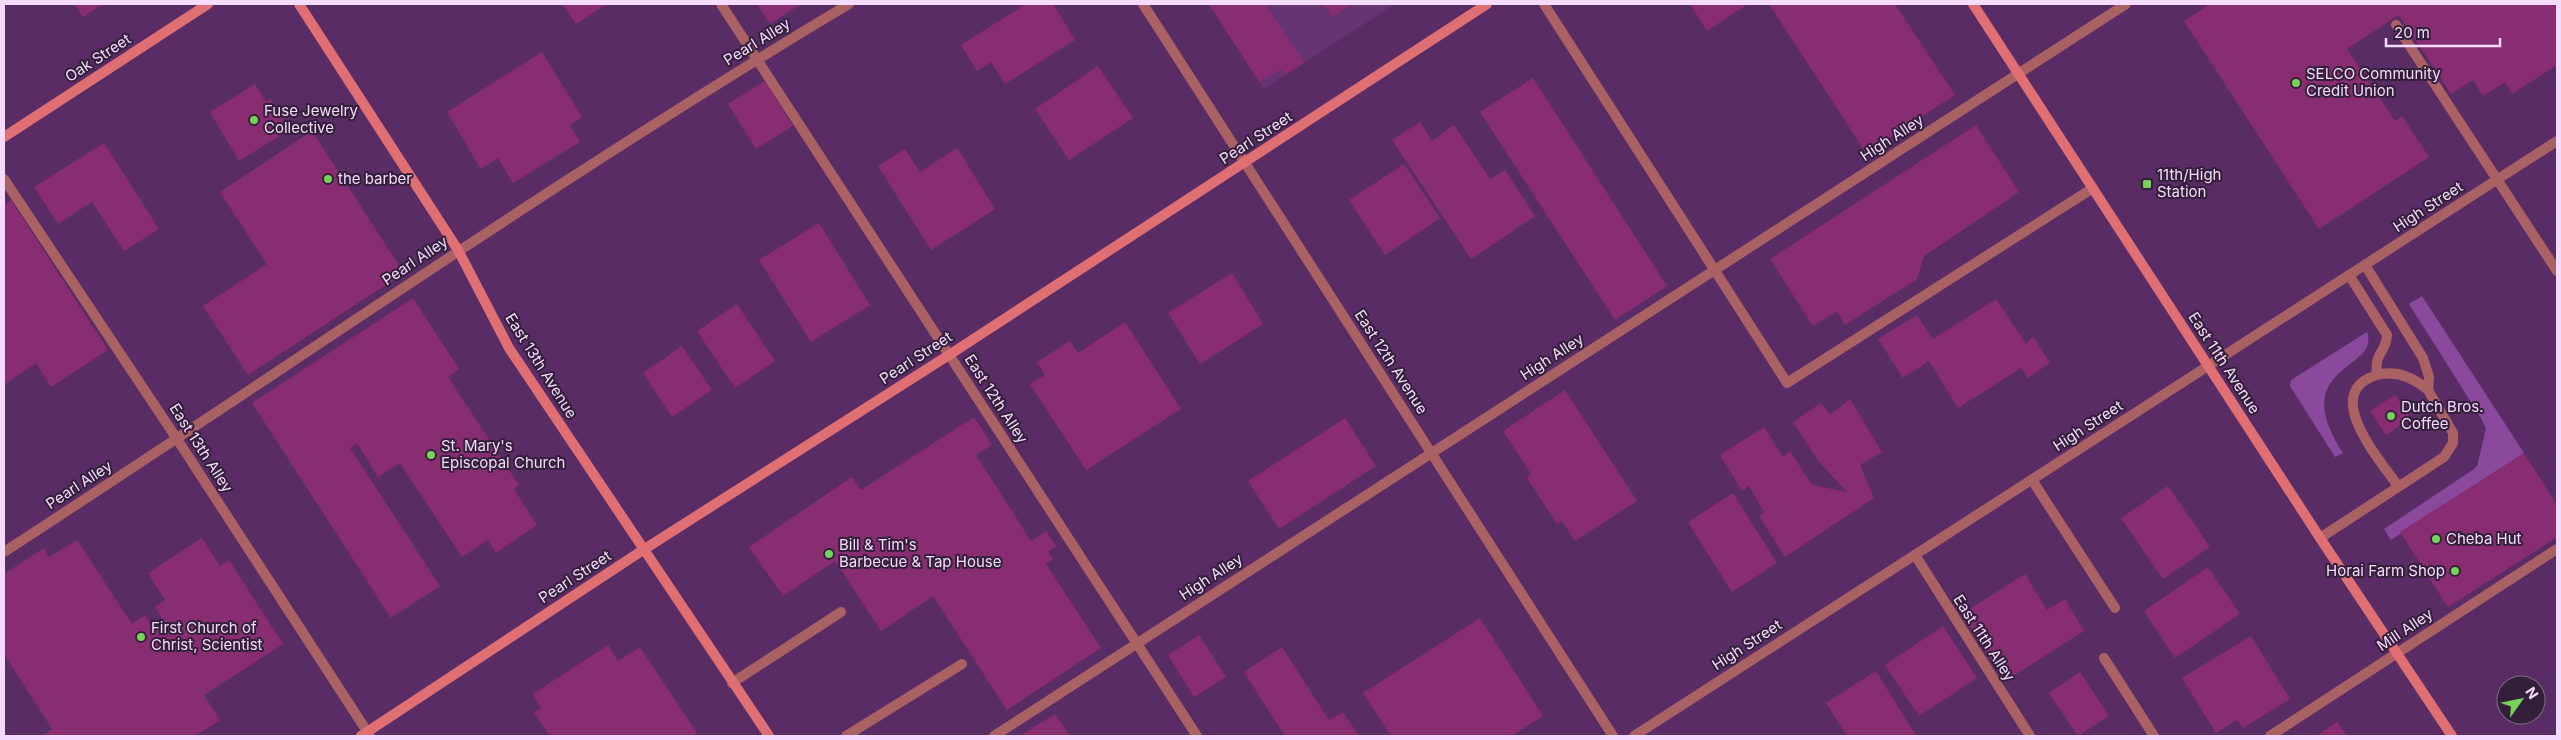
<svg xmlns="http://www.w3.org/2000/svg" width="2561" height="740" font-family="Inter,sans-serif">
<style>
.built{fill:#663473}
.green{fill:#8a499c}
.building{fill:#892d73}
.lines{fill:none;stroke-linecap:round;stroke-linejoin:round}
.service{stroke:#a96163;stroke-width:10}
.minor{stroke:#a96163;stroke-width:10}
.tertiary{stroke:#a96163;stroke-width:10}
.secondary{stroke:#e06f74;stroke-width:10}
.poi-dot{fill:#77d25a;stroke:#331f39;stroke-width:2}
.labels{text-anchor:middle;stroke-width:4;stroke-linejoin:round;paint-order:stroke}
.street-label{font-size:15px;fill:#f5dbfd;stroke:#331f39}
.poi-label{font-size:15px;fill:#f5dbfd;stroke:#331f39;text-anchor:start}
</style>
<rect width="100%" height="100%" fill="#592c65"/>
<path class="built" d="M 1209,4 L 1395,4 L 1264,89 Z"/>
<path class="green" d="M 2422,296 L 2524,453 L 2391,540 L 2384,529 L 2474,469 L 2477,466 L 2486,429 L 2481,418 L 2409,304 Z
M 2367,332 C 2381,371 2285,364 2343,453 L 2335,457 L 2290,386 L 2291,380 Z"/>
<path class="building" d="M 75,4 L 103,4 L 83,17 Z
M 563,4 L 607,4 L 576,24 Z
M 757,4 L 801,4 L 770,24 Z
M 1026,4 L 1053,4 L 1075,40 L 1005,84 L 991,62 L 977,71 L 961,45 Z
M 1209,4 L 1265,4 L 1304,63 L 1285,75 L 1281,69 L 1259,82 Z
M 1323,4 L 1353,4 L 1332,17 Z
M 1690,4 L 1748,4 L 1707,31 Z
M 1769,4 L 1895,4 L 1955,95 L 1866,153 Z
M 2210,4 L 2557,4 L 2557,65 L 2512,94 L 2505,82 L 2483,96 L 2473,80 L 2451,94 L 2399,15 L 2347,49 L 2395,121 L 2402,116 L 2429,157 L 2319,229 L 2184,21 Z
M 542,52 L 582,117 L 570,125 L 580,142 L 513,183 L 498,158 L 481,169 L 447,112 Z
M 1098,66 L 1133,118 L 1069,160 L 1035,109 Z
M 1533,78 L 1667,286 L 1615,320 L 1480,112 Z
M 765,81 L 793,126 L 756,149 L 728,104 Z
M 255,84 L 266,102 L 271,99 L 289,130 L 239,161 L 210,112 Z
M 1420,122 L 1432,141 L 1454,125 L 1490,179 L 1505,170 L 1535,216 L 1471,259 L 1392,140 Z
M 1976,125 L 2019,192 L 1924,256 L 1917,279 L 1845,325 L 1837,311 L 1813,326 L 1770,259 Z
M 312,131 L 404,273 L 248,375 L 203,306 L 267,264 L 220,192 Z
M 104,143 L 159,229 L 124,251 L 92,202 L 58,224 L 34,187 Z
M 957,148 L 995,209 L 931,250 L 878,166 L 905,149 L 920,172 Z
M 1404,164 L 1440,218 L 1385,255 L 1349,200 Z
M 11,200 L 108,350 L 51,387 L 36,363 L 4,385 L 4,205 Z
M 819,223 L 870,305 L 811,342 L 759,260 Z
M 1232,273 L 1263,324 L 1200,364 L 1168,313 Z
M 413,298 L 459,369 L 448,377 L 519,485 L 514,489 L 537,525 L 496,553 L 488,540 L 462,557 L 400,463 L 378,477 L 357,443 L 350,448 L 440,586 L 391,618 L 252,403 Z
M 1996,299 L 2026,344 L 2033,336 L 2050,363 L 2028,378 L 2021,368 L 1958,408 L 1929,361 L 1903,378 L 1878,339 L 1917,315 L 1933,339 Z
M 737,304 L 775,361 L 735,388 L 697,331 Z
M 1125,322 L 1181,409 L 1086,470 L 1030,384 L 1045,375 L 1037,362 L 1070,341 L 1078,353 Z
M 682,346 L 712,390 L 672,417 L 643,373 Z
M 1565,390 L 1637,501 L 1575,541 L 1562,521 L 1557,524 L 1527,478 L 1531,474 L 1503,431 Z
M 2395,395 L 2411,418 L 2386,435 L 2370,411 Z
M 1850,399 L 1882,452 L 1860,465 L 1874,498 L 1785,557 L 1759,516 L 1764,512 L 1749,486 L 1742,491 L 1720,455 L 1764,427 L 1783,457 L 1790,451 L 1812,485 L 1847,492 L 1819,462 L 1793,422 L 1821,403 L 1830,415 Z
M 974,417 L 992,445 L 976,455 L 1031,541 L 1046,531 L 1056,546 L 1048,552 L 1053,559 L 1046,564 L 1101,648 L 1007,710 L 933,596 L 881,631 L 835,561 L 783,596 L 749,547 L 852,477 L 861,490 Z
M 1345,418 L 1376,466 L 1279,529 L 1248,481 Z
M 2524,453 L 2557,505 L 2557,537 L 2448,607 L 2400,532 Z
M 2168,486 L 2210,547 L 2163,579 L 2121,518 Z
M 1733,493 L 1777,563 L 1732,592 L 1688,522 Z
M 202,538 L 220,566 L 229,560 L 283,644 L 204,695 L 220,720 L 195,736 L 42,736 L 52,729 L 4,654 L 4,574 L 44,548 L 49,557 L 77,540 L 132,624 L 145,615 L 154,630 L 165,623 L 155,607 L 165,600 L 148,573 Z
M 2208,567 L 2240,614 L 2175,658 L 2144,611 Z
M 2025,574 L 2047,610 L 2065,599 L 2084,631 L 2005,681 L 1962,614 Z
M 1480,618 L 1543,716 L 1511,736 L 1391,736 L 1363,693 Z
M 1943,626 L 1977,678 L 1919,716 L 1885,665 Z
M 1199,635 L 1226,677 L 1194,697 L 1168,655 Z
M 2251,636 L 2290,699 L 2243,728 L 2237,720 L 2216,733 L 2182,678 Z
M 608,645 L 618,661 L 640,647 L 697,733 L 693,736 L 550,736 L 534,712 L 541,708 L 533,694 Z
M 1282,647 L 1329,720 L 1343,712 L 1359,736 L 1285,736 L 1244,672 Z
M 1876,671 L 1915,734 L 1911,736 L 1847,736 L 1826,703 Z
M 2080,672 L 2109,716 L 2078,736 L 2049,693 Z
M 1055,714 L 1070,736 L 1020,736 Z
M 2337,722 L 2347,736 L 2316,736 Z"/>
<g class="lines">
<path class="service" d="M 721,4 L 1197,736
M 1544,4 L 1787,383 L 2093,188
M 2396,25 L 2557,271
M 4,179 L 177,439 L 370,736
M 2349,275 L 2387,335 C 2386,354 2374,351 2377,375 C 2320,392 2379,459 2398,486
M 2377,375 C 2396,370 2413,377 2428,390
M 2032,480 L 2115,608
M 2320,538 L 2444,457 L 2453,443 L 2453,433 L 2428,390 L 2429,377 L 2423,358 L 2365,265
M 4,552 C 286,369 561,176 849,4
M 1915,555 L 2030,736
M 2104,658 L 2154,736
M 732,683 L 841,612
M 846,736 L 962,664
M 994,736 L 2126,4
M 2270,736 L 2557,549"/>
<path class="minor" d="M 1143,4 L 1613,736"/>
<path class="tertiary" d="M 1634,736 L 2557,141"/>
<path class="secondary" d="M 299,4 L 458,250 L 509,348 L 769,736
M 1973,4 L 2320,538 L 2452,736
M 4,137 L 208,4
M 361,736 L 643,550 L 949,355 L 1487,4"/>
</g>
<g class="poi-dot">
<circle cx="2296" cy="83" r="5"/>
<circle cx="254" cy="120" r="5"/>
<circle cx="328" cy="179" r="5"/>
<rect x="2142" y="179" width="10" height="10" rx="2.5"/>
<circle cx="2391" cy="416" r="5"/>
<circle cx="431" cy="455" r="5"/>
<circle cx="2436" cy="539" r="5"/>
<circle cx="829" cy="554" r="5"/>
<circle cx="2455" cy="571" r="5"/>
<circle cx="141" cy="637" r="5"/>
</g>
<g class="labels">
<g class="street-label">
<text transform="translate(757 42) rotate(-32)" y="5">Pearl Alley</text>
<text transform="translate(98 58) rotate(-33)" y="5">Oak Street</text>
<text transform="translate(1256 138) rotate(-33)" y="5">Pearl Street</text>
<text transform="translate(1892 138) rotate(-33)" y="5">High Alley</text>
<text transform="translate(2428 207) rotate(-33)" y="5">High Street</text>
<text transform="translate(415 261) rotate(-34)" y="5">Pearl Alley</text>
<text transform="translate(1552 357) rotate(-33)" y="5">High Alley</text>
<text transform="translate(916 358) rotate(-33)" y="5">Pearl Street</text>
<text transform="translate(1391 362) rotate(57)" y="5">East 12th Avenue</text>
<text transform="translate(2224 363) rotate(57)" y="5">East 11th Avenue</text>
<text transform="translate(541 366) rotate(58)" y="5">East 13th Avenue</text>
<text transform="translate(996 399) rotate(57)" y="5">East 12th Alley</text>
<text transform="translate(2088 426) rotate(-33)" y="5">High Street</text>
<text transform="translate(201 448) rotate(57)" y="5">East 13th Alley</text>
<text transform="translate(79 485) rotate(-33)" y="5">Pearl Alley</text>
<text transform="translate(575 577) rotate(-33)" y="5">Pearl Street</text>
<text transform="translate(1211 577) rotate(-33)" y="5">High Alley</text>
<text transform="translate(2405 630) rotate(-34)" y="5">Mill Alley</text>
<text transform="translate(1984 638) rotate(57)" y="5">East 11th Alley</text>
<text transform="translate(1747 645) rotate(-33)" y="5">High Street</text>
</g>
<g class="poi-label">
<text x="2306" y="79">SELCO Community<tspan x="2306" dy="17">Credit Union</tspan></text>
<text x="264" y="116">Fuse Jewelry<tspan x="264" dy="17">Collective</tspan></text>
<text x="2157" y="180">11th/High<tspan x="2157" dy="17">Station</tspan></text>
<text x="338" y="184">the barber</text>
<text x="2401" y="412">Dutch Bros.<tspan x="2401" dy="17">Coffee</tspan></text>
<text x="441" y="451">St. Mary's<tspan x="441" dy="17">Episcopal Church</tspan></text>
<text x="2446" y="544">Cheba Hut</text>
<text x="839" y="550">Bill &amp; Tim's<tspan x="839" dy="17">Barbecue &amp; Tap House</tspan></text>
<text x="2445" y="576" text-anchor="end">Horai Farm Shop</text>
<text x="151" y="633">First Church of<tspan x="151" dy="17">Christ, Scientist</tspan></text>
</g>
</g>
<rect width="2561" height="740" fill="none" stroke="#f5dbfd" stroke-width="10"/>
<g transform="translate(2521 700) rotate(57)"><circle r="24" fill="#331f39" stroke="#816a87"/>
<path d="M0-4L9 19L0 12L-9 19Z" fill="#77d25a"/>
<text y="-8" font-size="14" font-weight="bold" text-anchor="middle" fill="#f5dbfd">N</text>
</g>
<path d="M2386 38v8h114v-8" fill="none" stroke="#f5dbfd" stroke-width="2.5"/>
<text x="2394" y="38" font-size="15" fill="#f5dbfd" stroke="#331f39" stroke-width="4" paint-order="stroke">20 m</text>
</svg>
